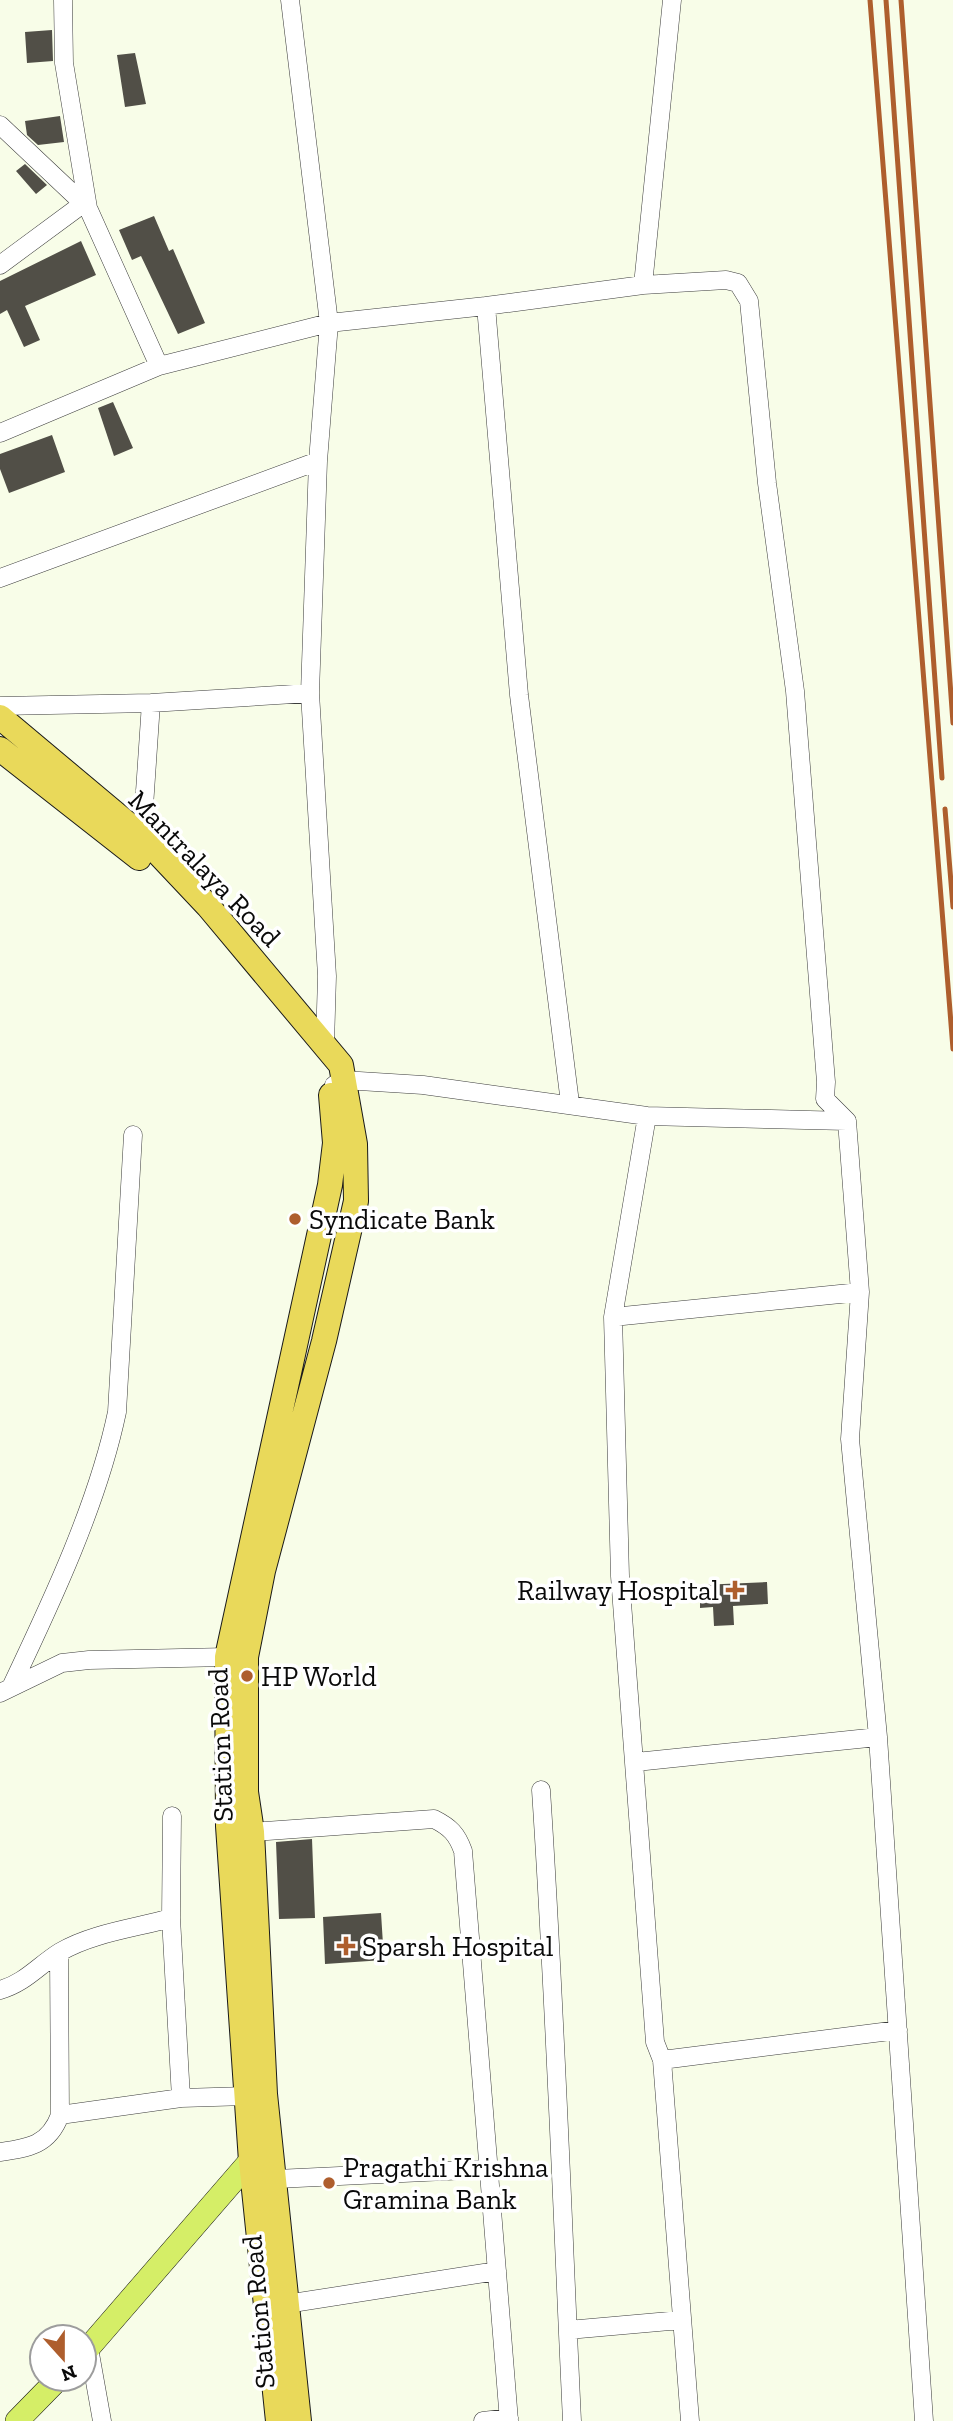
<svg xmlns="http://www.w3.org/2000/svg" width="953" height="2421" font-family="'Zilla Slab',serif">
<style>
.building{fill:#514f47}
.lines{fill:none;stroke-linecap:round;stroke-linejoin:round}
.minor-casing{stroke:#3c3c3c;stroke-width:19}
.major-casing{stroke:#1a1a1a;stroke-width:24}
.highway-casing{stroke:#1a1a1a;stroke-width:26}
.minor{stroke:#fff;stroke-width:18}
.major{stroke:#d5ee67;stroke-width:23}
.highway{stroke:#e9d95a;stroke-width:24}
.rail{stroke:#ae5e2d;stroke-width:5}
.poi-dot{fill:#ae5e2d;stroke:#fff;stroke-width:2.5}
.labels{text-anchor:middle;stroke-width:7;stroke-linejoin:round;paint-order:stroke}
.street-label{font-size:28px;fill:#090909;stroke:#fff}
.poi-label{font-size:28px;fill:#090909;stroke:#fff;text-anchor:start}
</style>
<rect width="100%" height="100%" fill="#f8fde8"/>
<path class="building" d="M 52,30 L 53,61 L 27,63 L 25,32 Z
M 135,53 L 146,104 L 125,107 L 117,55 Z
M 60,116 L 64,142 L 38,145 L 27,135 L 25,121 Z
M 25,164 L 47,185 L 36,194 L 16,171 Z
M 154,216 L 169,251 L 173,249 L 205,323 L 178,334 L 141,256 L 132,260 L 119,230 Z
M 81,241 L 96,275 L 25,306 L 40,340 L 24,347 L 7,310 L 0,314 L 0,281 Z
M 113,402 L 133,448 L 114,456 L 98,408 Z
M 52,435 L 65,472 L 9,493 L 0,469 L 0,454 Z
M 767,1582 L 768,1604 L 733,1606 L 734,1625 L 714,1626 L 713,1607 L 700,1608 L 700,1585 Z
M 312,1839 L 315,1918 L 279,1919 L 276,1842 Z
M 381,1913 L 384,1960 L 325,1964 L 323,1917 Z"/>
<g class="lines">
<defs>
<path id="minor" d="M 63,0 L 64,63 L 88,208
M 290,0 L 329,323 L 318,461 L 310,693 L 327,976 L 325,1044
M 0,125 L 88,208 L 159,366 L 329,323 L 486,306 L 519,695 L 570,1103
M 0,265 L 84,203
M 643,285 L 726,280 L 738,283 L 749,301 L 767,483 L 795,691 L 826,1082 L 825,1099 L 847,1121
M 486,306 L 643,285 L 672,0
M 0,433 L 159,366
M 0,578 L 318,461
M 0,706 L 151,703 L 310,693
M 142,836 L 151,703
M 334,1085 L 343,1080 L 423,1085 L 647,1116 L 847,1121 L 860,1292 L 850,1439 L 878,1737 L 924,2421
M 647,1116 L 613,1317 L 620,1576 L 655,2042 L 662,2060 L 690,2421
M 613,1317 L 860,1292
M 12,1685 C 52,1601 98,1503 117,1412 L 133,1135
M 0,1693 L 62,1663 L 89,1660 L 227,1657
M 636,1762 L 878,1737
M 541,1790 C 555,2000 562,2211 572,2421
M 172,1816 L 171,1918 L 181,2098 L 247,2096
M 252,1832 L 434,1819 C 450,1827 457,1834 463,1851 L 509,2421
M 59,1953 L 60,2115 L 181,2098
M 0,1990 C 25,1983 39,1965 60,1952 C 92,1933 136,1928 171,1918
M 662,2060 L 898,2030
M 0,2152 C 29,2148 49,2145 60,2115
M 276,2179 L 488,2169
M 286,2304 L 497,2271
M 568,2330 L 681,2320
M 89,2348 L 102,2421
M 483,2421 L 509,2418"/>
<path id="major" d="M 84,2353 L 258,2152
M 17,2421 L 58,2379"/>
<path id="highway" d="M 0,717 L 142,836 L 208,906 L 341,1065 L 355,1144 L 356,1201 L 324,1341 L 263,1571 L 246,1657 L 246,1792 L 252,1832 L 265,2094 L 299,2421
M 0,749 L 139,858
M 278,2421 L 251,2161 L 228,1826 L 227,1657 L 330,1185 L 335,1143 L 331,1095"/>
</defs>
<use href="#minor" class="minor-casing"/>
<use href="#major" class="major-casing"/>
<use href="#highway" class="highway-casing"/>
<use href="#minor" class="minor"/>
<use href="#major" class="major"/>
<use href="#highway" class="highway"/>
<path class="rail" d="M 870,0 L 953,1049
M 886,0 L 942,778
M 901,0 L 953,723
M 945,809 L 953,907"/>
</g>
<g class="poi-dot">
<circle cx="295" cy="1219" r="7"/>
<path d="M731.5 1579.5h7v7h7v7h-7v7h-7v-7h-7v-7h7z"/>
<circle cx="247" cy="1676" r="7"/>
<path d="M342.5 1935.5h7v7h7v7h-7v7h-7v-7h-7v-7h7z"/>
<circle cx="329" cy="2183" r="7"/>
</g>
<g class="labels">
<g class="street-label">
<text transform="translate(205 868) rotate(46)" y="10">Mantralaya Road</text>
<text transform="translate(220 1745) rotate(-92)" y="10">Station Road</text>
<text transform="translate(258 2312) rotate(-95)" y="10">Station Road</text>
</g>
<g class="poi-label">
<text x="309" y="1229">Syndicate Bank</text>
<text x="719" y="1600" text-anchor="end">Railway Hospital</text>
<text x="261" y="1686">HP World</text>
<text x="362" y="1956">Sparsh Hospital</text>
<text x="343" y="2177">Pragathi Krishna<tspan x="343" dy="32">Gramina Bank</tspan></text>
</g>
</g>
<g transform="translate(63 2358) rotate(159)"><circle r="33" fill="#ffffff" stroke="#9d9d9d" stroke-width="2"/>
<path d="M0-5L12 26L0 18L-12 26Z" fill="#ae5e2d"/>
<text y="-10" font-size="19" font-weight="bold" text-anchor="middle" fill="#090909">N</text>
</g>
</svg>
